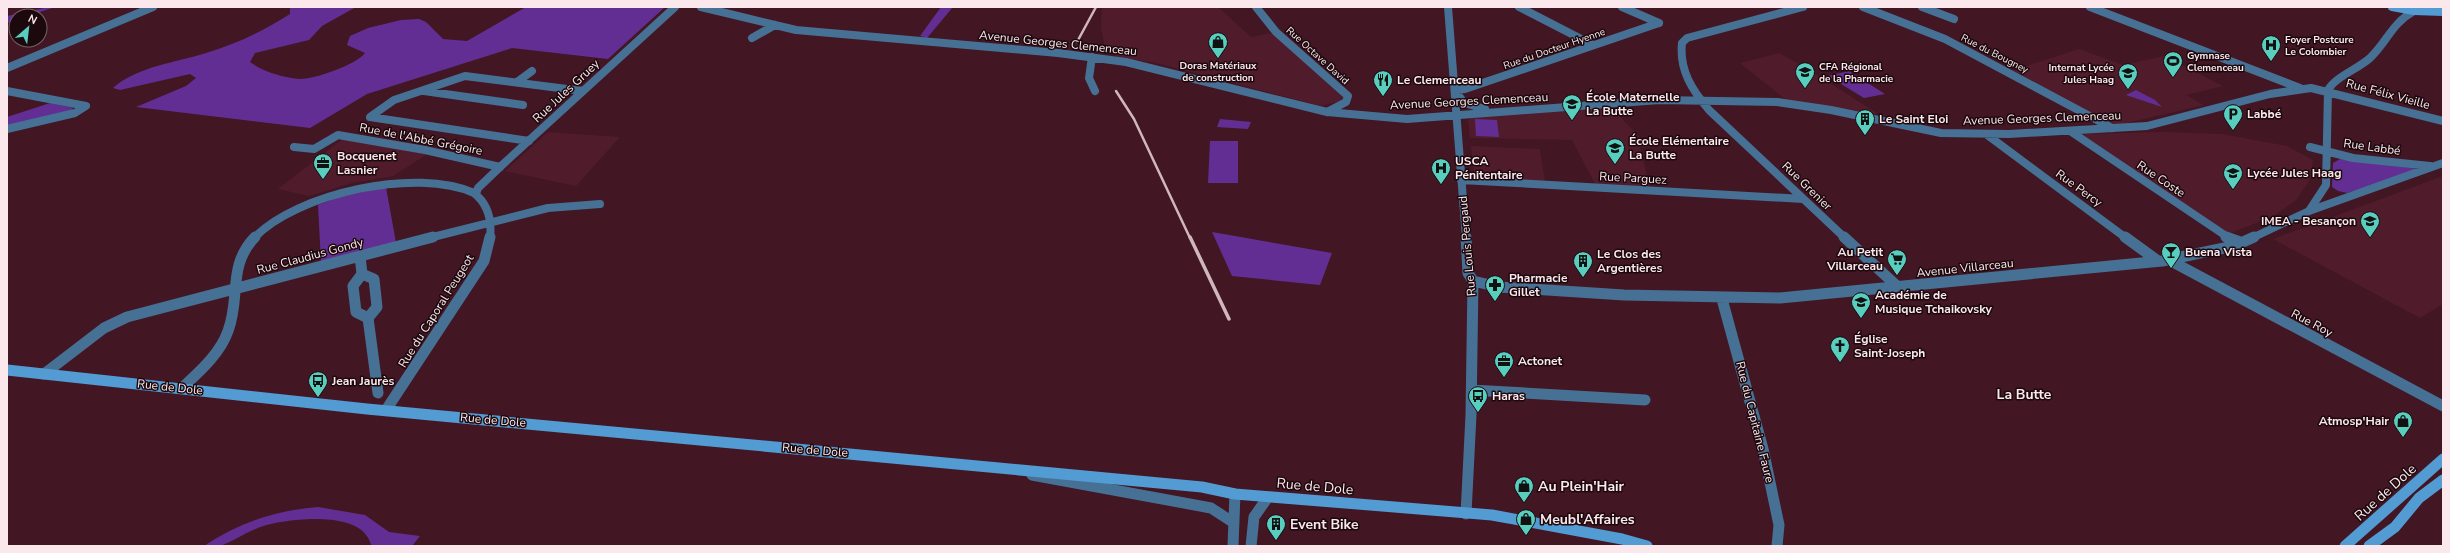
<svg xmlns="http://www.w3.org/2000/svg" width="2450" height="553" font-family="'Nunito Sans',sans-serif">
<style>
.built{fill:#501c2c}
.green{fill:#632e94}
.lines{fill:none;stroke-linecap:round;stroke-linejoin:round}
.minor-far1{stroke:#467194;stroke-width:8}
.minor{stroke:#467194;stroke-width:11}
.secondary-far1{stroke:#529bd3;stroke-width:8}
.secondary{stroke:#529bd3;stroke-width:11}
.rail-far1{stroke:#d0b7bd;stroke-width:2.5}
.rail{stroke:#d0b7bd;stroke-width:3.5}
.labels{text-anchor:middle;stroke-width:3;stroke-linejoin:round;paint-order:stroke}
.far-poi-label{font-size:10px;font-weight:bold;fill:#fbe8ec;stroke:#1c090e;text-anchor:start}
.far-street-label{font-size:10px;fill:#fbe8ec;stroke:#1c090e}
.street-label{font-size:12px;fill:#fbe8ec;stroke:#1c090e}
.poi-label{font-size:12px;font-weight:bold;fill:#fbe8ec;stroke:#1c090e;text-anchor:start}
.quarter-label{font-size:14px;font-weight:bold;fill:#fbe8ec;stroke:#1c090e}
.near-street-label{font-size:14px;fill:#fbe8ec;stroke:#1c090e}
.near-poi-label{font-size:14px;font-weight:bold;fill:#fbe8ec;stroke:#1c090e;text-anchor:start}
</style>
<rect width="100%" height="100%" fill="#421623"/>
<path class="built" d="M 1102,7 L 1218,7 L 1251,37 L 1271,33 L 1344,96 L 1341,101 L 1321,106 L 1152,62 L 1116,57 L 1113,52 L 1106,51 L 1101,28 Z
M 2079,49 L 2123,65 L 2164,56 L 2223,86 L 2186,95 L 2204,105 L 2118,125 L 2108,123 L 2011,71 Z
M 1779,53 L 1806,68 L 1877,113 L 1872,115 L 1785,99 L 1740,63 Z
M 1612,108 L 1649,147 L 1640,147 L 1650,188 L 1595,184 L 1572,140 L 1470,138 L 1468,120 L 1475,115 Z
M 548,132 L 620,137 L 576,186 L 505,171 Z
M 2165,132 L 2222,134 L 2287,146 L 2313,160 L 2309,181 L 2296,200 L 2274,216 L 2228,234 L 2080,134 Z
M 344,138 L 429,153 L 393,176 L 352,183 L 309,196 L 278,189 Z
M 1471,146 L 1540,149 L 1545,182 L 1510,180 L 1509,177 L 1505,177 L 1504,180 L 1483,179 L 1474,173 Z
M 2443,176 L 2443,304 L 2420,318 L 2273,239 Z"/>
<path class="green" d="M 49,7 L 55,7 L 28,16 L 16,16 L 16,20 L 7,23 L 7,16 Z
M 290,7 L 356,7 L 322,26 L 309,40 L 255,53 L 250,62 C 264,72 282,77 299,79 C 315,79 356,65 365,53 L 347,45 L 350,36 L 368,28 L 401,20 L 419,19 L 426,22 L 443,39 L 467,41 L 526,7 L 665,7 L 608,59 L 512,48 L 367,94 L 310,128 L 136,107 L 186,86 L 196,78 L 190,74 L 120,90 L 113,88 C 138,66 175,63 206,53 C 237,44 263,31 290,14 Z
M 941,7 L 953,7 L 927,38 L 920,36 Z
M 1849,71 L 1885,94 L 1864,98 L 1828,76 Z
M 2136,90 L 2155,100 L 2162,107 L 2126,95 Z
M 50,103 L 73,108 L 70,112 L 7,127 L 7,117 Z
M 1220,119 L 1251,122 L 1248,129 L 1217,127 Z
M 1475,119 L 1497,120 L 1499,137 L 1476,136 Z
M 1210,141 L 1238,141 L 1238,183 L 1208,183 Z
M 2340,159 L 2412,168 L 2419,170 L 2347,193 L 2338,191 L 2332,187 L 2333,163 Z
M 386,187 L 396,243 L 321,262 L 318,205 L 339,197 Z
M 1212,232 L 1332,253 L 1320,285 L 1232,276 Z
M 318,507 L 365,515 L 389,532 L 420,536 L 412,546 L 372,546 C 370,543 369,538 366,535 C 349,511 281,519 258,528 C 247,532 228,544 219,546 C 215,547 209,546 204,546 C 241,522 274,511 318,507 Z"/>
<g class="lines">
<path class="minor-far1" d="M 701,7 L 796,30 L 1058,53 L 1126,62 L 1327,112 L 1407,119 L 1659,100 L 1777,102 L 1831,110 L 1941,133 L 2009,134 L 2147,126 L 2270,94 L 2311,88 L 2443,121
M 1256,7 L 1276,32 L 1348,96 L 1346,102 L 1327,112
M 1448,7 L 1466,238
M 1519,7 L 1593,45
M 1622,7 L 1659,23
M 1803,7 L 1687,38 L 1682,43 C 1679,70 1692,90 1709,110 L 1845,238
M 1863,7 L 1945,39 L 2112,128
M 1922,7 L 1954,19
M 2090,7 L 2300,88
M 752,38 L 775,25
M 1092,57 L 1089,78 L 1095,91
M 7,68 L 153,7
M 517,82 L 532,71
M 2328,90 C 2335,77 2358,69 2370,58 C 2387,42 2392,23 2414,11
M 7,91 L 86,106 L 75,113 L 7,129
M 424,91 L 523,105
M 1485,109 L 1464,103 L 1455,90 L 1465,89 L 1659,23
M 2070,131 L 2229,238
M 1986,134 L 2126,238
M 529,141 L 370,117 L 394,100 L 465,76 L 583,91
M 294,147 L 314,149 L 338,135 L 425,150 L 500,167
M 2310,147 L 2353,158 L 2430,166
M 1461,180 L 1803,199
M 476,194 L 478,188 L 500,167 L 675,7
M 2309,211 L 2326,185 L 2328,90
M 254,238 C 297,193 417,167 474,193 C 488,204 492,220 490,238
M 429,238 L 548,208 L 600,204
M 2252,238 L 2309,211 L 2443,163"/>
<path class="minor" d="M 1466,237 L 1468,273 L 1473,281 L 1471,415 L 1466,514
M 1844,237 L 1899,288
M 2125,237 L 2158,261
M 2226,237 L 2240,242
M 360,256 L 362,274 L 353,286 L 356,312 L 368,318
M 2169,260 L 2443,406
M 362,274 L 374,279 L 377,307 L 368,318 L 378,393
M 1473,281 L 1499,287 L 1624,295 L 1780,298 L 2162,261 L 2234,246 L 2254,237
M 1722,299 L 1763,449 L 1779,525 L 1777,546
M 44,374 L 104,328 L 127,317 L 433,237
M 182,388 C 199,372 220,354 228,331 C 241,297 227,266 255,237
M 1472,390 L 1645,400
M 386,410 L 484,261 L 490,237
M 1032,475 L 1211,508 L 1234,523
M 1233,546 L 1235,494
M 1251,546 L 1254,517 L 1268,497"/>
<path class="secondary-far1" d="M 2392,7 L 2414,11 L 2443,12"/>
<path class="secondary" d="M 7,370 L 367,409 L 1202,487 L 1235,494 L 1492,515 L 1622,539 L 1647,546
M 2345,546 L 2443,459
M 2369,546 L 2395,527 L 2419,498 L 2443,480"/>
<path class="rail-far1" d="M 1077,42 L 1096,7
M 1116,91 L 1134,119 L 1190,238"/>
<path class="rail" d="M 1190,237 L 1229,319"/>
</g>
<defs>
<symbol id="shop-pin" viewBox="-11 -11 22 30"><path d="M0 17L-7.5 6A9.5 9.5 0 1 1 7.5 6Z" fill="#58cebf" stroke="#1c090e"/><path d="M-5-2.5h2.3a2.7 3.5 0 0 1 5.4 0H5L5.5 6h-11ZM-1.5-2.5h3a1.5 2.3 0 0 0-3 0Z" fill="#111"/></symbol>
<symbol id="hospital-pin" viewBox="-11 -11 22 30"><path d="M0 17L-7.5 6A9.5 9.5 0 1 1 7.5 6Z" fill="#58cebf" stroke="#1c090e"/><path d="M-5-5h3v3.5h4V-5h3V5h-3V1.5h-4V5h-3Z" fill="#111"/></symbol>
<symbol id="stadium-pin" viewBox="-11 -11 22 30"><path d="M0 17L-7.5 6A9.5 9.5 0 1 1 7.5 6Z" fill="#58cebf" stroke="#1c090e"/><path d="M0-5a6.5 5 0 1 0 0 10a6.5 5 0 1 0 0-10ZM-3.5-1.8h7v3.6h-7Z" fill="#111"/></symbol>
<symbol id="university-pin" viewBox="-11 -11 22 30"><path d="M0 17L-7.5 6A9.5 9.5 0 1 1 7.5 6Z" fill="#58cebf" stroke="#1c090e"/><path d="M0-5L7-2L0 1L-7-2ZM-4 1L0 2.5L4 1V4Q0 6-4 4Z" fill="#111"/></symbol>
<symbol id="school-pin" viewBox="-11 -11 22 30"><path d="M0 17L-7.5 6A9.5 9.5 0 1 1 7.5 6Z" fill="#58cebf" stroke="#1c090e"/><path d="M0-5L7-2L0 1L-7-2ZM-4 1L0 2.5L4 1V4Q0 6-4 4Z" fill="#111"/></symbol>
<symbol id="restaurant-pin" viewBox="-11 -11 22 30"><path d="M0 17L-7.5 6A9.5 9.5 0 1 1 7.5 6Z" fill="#58cebf" stroke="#1c090e"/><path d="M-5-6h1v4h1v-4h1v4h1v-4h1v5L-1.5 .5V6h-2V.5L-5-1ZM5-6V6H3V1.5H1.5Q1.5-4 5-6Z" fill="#111"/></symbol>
<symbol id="parking-pin" viewBox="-11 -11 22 30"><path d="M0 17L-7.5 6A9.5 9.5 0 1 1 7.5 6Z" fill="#58cebf" stroke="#1c090e"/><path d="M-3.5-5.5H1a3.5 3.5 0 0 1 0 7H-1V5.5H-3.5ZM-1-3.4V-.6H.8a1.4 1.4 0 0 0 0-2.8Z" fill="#111"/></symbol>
<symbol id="building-pin" viewBox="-11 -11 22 30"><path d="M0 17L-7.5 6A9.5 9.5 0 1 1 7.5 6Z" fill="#58cebf" stroke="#1c090e"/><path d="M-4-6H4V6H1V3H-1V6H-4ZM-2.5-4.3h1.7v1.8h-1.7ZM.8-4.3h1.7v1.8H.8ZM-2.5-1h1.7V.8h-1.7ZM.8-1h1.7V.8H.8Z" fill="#111"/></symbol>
<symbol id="office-pin" viewBox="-11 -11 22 30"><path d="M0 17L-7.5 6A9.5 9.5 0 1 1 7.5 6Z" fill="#58cebf" stroke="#1c090e"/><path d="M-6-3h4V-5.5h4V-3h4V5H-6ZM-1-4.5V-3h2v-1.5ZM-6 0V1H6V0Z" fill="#111"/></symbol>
<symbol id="bar-pin" viewBox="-11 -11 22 30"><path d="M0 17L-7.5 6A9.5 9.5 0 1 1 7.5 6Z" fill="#58cebf" stroke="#1c090e"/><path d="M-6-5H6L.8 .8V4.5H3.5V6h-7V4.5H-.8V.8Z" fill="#111"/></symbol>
<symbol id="supermarket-pin" viewBox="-11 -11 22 30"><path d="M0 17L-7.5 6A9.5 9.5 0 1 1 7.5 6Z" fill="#58cebf" stroke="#1c090e"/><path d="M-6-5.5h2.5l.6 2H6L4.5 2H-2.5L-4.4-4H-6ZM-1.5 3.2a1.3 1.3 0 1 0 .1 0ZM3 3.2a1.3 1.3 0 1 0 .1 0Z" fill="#111"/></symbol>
<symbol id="pharmacy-pin" viewBox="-11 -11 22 30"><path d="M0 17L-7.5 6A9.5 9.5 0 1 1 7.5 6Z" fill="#58cebf" stroke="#1c090e"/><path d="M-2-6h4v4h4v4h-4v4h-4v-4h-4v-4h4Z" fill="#111"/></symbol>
<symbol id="church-pin" viewBox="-11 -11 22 30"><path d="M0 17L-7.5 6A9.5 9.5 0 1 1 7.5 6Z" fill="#58cebf" stroke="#1c090e"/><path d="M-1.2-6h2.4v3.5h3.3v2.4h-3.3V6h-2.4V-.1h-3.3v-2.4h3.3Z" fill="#111"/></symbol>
<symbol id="bus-pin" viewBox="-11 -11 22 30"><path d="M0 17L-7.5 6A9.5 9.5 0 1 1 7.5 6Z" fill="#58cebf" stroke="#1c090e"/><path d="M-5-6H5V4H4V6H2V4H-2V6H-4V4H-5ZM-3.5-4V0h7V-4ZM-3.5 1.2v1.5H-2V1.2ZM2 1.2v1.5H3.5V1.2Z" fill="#111"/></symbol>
</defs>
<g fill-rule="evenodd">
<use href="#shop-pin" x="1207" y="31" width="22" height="30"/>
<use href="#hospital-pin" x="2260" y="34" width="22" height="30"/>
<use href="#stadium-pin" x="2162" y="50" width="22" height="30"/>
<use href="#university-pin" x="1794" y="61" width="22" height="30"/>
<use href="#school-pin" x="2117" y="62" width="22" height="30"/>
<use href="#restaurant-pin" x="1372" y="69" width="22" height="30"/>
<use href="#school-pin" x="1561" y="93" width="22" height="30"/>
<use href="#parking-pin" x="2222" y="103" width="22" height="30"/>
<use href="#building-pin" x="1854" y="108" width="22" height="30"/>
<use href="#school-pin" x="1604" y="137" width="22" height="30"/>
<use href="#office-pin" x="312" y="152" width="22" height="30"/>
<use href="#hospital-pin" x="1430" y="157" width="22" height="30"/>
<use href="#school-pin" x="2222" y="162" width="22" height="30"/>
<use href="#university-pin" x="2359" y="210" width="22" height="30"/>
<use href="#bar-pin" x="2160" y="241" width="22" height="30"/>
<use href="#supermarket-pin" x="1886" y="248" width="22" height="30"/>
<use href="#building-pin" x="1572" y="250" width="22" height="30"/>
<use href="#pharmacy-pin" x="1484" y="274" width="22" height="30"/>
<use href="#school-pin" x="1850" y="291" width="22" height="30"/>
<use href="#church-pin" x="1829" y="335" width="22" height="30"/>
<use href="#office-pin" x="1493" y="350" width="22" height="30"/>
<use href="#bus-pin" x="307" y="370" width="22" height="30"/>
<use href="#bus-pin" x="1467" y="385" width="22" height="30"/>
<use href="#shop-pin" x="2392" y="410" width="22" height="30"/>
<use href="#shop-pin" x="1513" y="475" width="22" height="30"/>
<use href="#shop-pin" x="1515" y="508" width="22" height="30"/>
<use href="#building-pin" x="1265" y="513" width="22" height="30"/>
</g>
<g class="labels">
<g class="far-poi-label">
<text x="2285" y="43">Foyer Postcure<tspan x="2285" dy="12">Le Colombier</tspan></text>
<text x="2187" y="59">Gymnase<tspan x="2187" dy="12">Clemenceau</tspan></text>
<text x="1218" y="69" text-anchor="middle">Doras Matériaux<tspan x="1218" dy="12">de construction</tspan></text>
<text x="1819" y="70">CFA Régional<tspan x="1819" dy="12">de la Pharmacie</tspan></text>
<text x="2114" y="71" text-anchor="end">Internat Lycée<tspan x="2114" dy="12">Jules Haag</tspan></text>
</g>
<g class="far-street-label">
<text transform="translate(1554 48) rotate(-19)" y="4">Rue du Docteur Hyenne</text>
<text transform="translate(1995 53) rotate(27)" y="4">Rue du Bougney</text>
<text transform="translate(1318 55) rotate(42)" y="4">Rue Octave David</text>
</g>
<g class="street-label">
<text transform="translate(1058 43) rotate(6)" y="4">Avenue Georges Clemenceau</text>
<text transform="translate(566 91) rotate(-43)" y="4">Rue Jules Gruey</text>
<text transform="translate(2388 94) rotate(15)" y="4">Rue Félix Vieille</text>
<text transform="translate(1469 101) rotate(-3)" y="4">Avenue Georges Clemenceau</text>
<text transform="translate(2042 118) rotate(-2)" y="4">Avenue Georges Clemenceau</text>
<text transform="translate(421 139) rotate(11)" y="4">Rue de l'Abbé Grégoire</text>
<text transform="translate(2372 147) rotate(8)" y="4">Rue Labbé</text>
<text transform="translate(1633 178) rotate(3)" y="4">Rue Parguez</text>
<text transform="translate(2161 179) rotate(34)" y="4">Rue Coste</text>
<text transform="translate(1807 186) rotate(44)" y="4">Rue Grenier</text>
<text transform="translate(2079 188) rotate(36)" y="4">Rue Percy</text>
<text transform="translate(1467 246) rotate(-95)" y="4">Rue Louis Pergaud</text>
<text transform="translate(310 256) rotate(-15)" y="4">Rue Claudius Gondy</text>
<text transform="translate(1965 268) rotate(-6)" y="4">Avenue Villarceau</text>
<text transform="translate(436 311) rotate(-58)" y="4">Rue du Caporal Peugeot</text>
<text transform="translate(2312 323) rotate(28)" y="4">Rue Roy</text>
<text transform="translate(170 387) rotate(6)" y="4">Rue de Dole</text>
<text transform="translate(493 420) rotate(5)" y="4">Rue de Dole</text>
<text transform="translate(1755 422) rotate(76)" y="4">Rue du Capitaine Faure</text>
<text transform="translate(815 450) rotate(5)" y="4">Rue de Dole</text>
</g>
<g class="poi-label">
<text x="1397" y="84">Le Clemenceau</text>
<text x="1586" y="101">École Maternelle<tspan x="1586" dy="14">La Butte</tspan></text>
<text x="2247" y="118">Labbé</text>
<text x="1879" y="123">Le Saint Eloi</text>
<text x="1629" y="145">École Elémentaire<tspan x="1629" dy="14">La Butte</tspan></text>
<text x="337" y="160">Bocquenet<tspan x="337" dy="14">Lasnier</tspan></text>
<text x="1455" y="165">USCA<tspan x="1455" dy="14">Pénitentaire</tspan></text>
<text x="2247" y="177">Lycée Jules Haag</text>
<text x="2356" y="225" text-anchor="end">IMEA - Besançon</text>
<text x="1883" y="256" text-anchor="end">Au Petit<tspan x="1883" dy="14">Villarceau</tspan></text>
<text x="2185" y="256">Buena Vista</text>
<text x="1597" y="258">Le Clos des<tspan x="1597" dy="14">Argentières</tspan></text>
<text x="1509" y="282">Pharmacie<tspan x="1509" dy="14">Gillet</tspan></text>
<text x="1875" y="299">Académie de<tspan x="1875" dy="14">Musique Tchaikovsky</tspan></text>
<text x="1854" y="343">Église<tspan x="1854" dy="14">Saint-Joseph</tspan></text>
<text x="1518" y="365">Actonet</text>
<text x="332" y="385">Jean Jaurès</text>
<text x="1492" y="400">Haras</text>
<text x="2389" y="425" text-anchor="end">Atmosp'Hair</text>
</g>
<g class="quarter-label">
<text x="2024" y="399">La Butte</text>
</g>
<g class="near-street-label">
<text transform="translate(1315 486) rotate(5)" y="5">Rue de Dole</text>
<text transform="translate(2385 492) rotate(-42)" y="5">Rue de Dole</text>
</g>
<g class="near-poi-label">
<text x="1538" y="491">Au Plein'Hair</text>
<text x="1540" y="524">Meubl'Affaires</text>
<text x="1290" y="529">Event Bike</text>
</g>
</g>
<rect width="2450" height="553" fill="none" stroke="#fbe8ec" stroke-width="16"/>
<g transform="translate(28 28) rotate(28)"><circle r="19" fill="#1c090e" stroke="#756267"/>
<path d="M0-3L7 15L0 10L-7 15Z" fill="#58cebf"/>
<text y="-6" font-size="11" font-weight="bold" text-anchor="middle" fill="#fbe8ec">N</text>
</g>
</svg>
